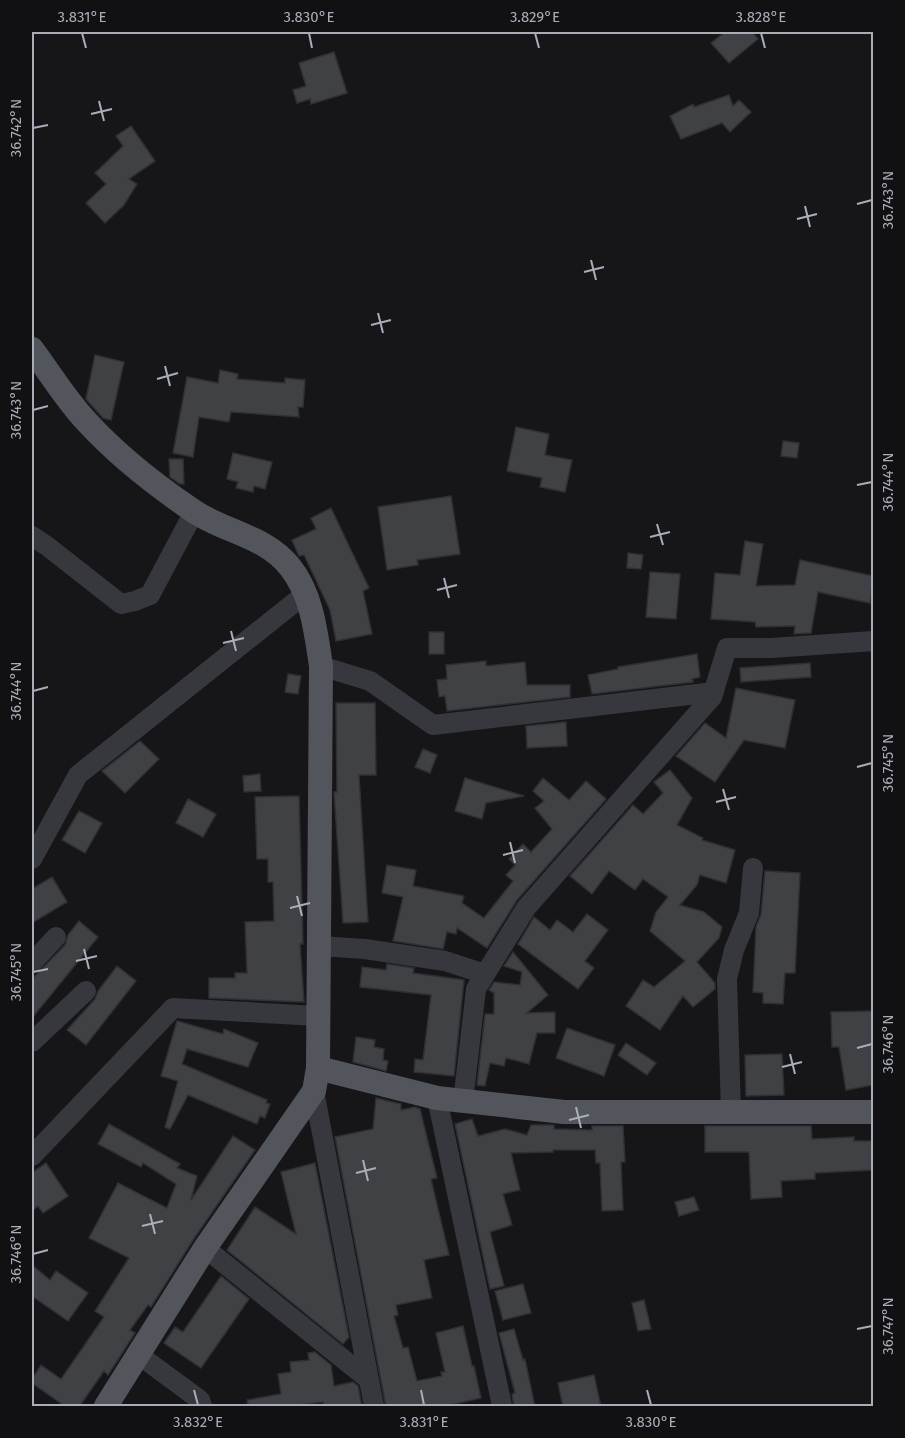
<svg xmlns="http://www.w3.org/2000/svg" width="905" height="1438" font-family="'Fira Sans',sans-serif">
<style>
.building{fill:#404145;stroke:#303034;stroke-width:1.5}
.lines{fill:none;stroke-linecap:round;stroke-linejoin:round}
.minor{stroke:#37383d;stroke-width:20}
.major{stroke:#53555c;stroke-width:24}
.ticks{fill:none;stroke:#a8adb8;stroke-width:2}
.neatline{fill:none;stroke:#a8adb8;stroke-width:2}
.ticks-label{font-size:15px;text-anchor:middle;fill:#a8adb8}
</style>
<rect width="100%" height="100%" fill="#161618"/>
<path class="building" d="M 725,32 L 752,32 L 758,39 L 729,63 L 711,43 Z
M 334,52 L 347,93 L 311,104 L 310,99 L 297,103 L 293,90 L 306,86 L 299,63 Z
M 729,95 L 733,106 L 739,100 L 751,112 L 730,132 L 722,123 L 681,139 L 670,116 L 693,104 L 694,107 Z
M 131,126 L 155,161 L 129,179 L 137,184 L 124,205 L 105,223 L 86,203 L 106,184 L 95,173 L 123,146 L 116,136 Z
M 95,355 L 124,362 L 111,420 L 103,418 L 86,399 Z
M 220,370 L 238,374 L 237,379 L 285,383 L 285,378 L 305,380 L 303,407 L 298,407 L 299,417 L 231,412 L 229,422 L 199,417 L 193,457 L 173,453 L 187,377 L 218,383 Z
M 516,427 L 549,434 L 545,455 L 572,460 L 565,492 L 540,487 L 542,478 L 507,471 Z
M 783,441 L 799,443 L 797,458 L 781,456 Z
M 233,453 L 272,462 L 265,489 L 254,486 L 253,492 L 236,488 L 238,482 L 227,479 Z
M 169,459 L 183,459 L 184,484 L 180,484 L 170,477 Z
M 451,496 L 460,554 L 417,560 L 418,565 L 387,570 L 378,507 Z
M 331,508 L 369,588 L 363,591 L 372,634 L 336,641 L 330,610 L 304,555 L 299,556 L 292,540 L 316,529 L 311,518 Z
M 745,541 L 763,544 L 756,586 L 795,585 L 800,560 L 873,576 L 870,603 L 818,592 L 811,633 L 794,634 L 795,626 L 756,627 L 755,622 L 711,619 L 715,573 L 740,575 Z
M 628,553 L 643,555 L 641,569 L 627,568 Z
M 650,572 L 680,574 L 676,619 L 646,617 Z
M 429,632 L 444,632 L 444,654 L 429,654 Z
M 697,654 L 700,677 L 692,679 L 693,682 L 592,694 L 588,675 L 618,669 L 618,667 Z
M 486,661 L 486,666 L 525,662 L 527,685 L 570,685 L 570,697 L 447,711 L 445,696 L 439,697 L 437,680 L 447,679 L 446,665 Z
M 810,663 L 811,677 L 741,682 L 740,668 Z
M 288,674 L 301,676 L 298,694 L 285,692 Z
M 736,688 L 795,700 L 785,748 L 744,740 L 715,782 L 676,756 L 705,723 L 726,738 Z
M 336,703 L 375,703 L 376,775 L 359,775 L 368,922 L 343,923 L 334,792 L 337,792 Z
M 566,722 L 567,746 L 527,748 L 526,726 Z
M 140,741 L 159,759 L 125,793 L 102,771 Z
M 423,749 L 437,755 L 430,773 L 415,767 Z
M 670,770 L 692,798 L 677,825 L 703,838 L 702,840 L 735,850 L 726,883 L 700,875 L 697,885 L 680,905 L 704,912 L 722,927 L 719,938 L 697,962 L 715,983 L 715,989 L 693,1007 L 683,996 L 660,1030 L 626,1006 L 643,980 L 654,987 L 685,961 L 650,931 L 656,912 L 668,897 L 643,879 L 635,890 L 609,871 L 592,894 L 570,876 L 633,805 L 643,814 L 663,793 L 654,782 Z
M 260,774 L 261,791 L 244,792 L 243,776 Z
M 465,778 L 524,796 L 486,803 L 482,819 L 455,811 Z
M 543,778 L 569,800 L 586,781 L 606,799 L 517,900 L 487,948 L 457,928 L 456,934 L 447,932 L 443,949 L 393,941 L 403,897 L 382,893 L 387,865 L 416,870 L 413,886 L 464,896 L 462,903 L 484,918 L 513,881 L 506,875 L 515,865 L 509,859 L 523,844 L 531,852 L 552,829 L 535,808 L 544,801 L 533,791 Z
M 299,796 L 303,944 L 300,944 L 304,1002 L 209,998 L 209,978 L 235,978 L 235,973 L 247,973 L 245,922 L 274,921 L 273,882 L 268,882 L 268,859 L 257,859 L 255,797 Z
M 188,799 L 216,814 L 203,837 L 176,823 Z
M 79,811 L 102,823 L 85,853 L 62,840 Z
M 765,871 L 800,873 L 795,973 L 785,973 L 783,1004 L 763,1003 L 763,993 L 753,992 L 756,927 L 761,914 Z
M 52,877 L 67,902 L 32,923 L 32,889 Z
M 587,914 L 608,930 L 585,961 L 594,968 L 578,989 L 518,944 L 534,917 L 550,930 L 557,920 L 573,932 Z
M 79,921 L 98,937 L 32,1018 L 32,979 L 65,945 L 68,935 Z
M 513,952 L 548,995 L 527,1013 L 555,1012 L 555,1033 L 537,1033 L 529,1064 L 506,1058 L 504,1066 L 490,1063 L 485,1086 L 477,1085 L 485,1014 L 494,1014 L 494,993 L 489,990 L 494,982 L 520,985 L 522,972 L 504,966 Z
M 387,964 L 414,968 L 413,973 L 464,980 L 454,1076 L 414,1072 L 415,1059 L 423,1060 L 431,995 L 360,987 L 362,967 L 386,970 Z
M 117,966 L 136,981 L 86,1045 L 67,1030 L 95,999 L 98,991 Z
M 873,1011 L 873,1085 L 846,1090 L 839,1047 L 832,1047 L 831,1012 Z
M 177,1021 L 223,1034 L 224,1029 L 258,1043 L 248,1067 L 187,1049 L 182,1064 L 267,1100 L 266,1103 L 270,1104 L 265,1118 L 260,1116 L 257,1124 L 188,1095 L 170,1129 L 165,1127 L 178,1081 L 161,1076 Z
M 567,1028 L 615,1045 L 604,1076 L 556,1058 Z
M 356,1037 L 375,1040 L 374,1047 L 384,1049 L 383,1060 L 388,1061 L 386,1071 L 353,1062 Z
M 626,1043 L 656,1063 L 647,1075 L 618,1055 Z
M 782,1054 L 784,1095 L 746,1096 L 745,1055 Z
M 376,1098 L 401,1104 L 401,1110 L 415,1107 L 420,1109 L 437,1178 L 431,1179 L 449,1255 L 424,1260 L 432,1298 L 396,1305 L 398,1315 L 394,1316 L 403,1348 L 408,1347 L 417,1381 L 442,1376 L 441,1372 L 445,1372 L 436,1333 L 463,1326 L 472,1366 L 474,1366 L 481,1398 L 442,1407 L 386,1407 L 335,1137 L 373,1129 Z
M 472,1119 L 478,1136 L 505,1129 L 527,1135 L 531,1125 L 554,1125 L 554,1129 L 592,1130 L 592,1126 L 623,1126 L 625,1162 L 621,1162 L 623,1210 L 602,1211 L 600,1163 L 596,1163 L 595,1150 L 553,1150 L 553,1152 L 511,1153 L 520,1190 L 503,1194 L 512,1225 L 490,1232 L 504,1286 L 490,1289 L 455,1124 Z
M 109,1124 L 180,1164 L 177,1168 L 197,1176 L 191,1200 L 233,1136 L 255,1150 L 193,1240 L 151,1307 L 148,1305 L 130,1330 L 135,1333 L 108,1375 L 104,1371 L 79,1407 L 66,1407 L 32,1383 L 32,1379 L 41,1365 L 61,1379 L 104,1317 L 95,1311 L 129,1258 L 89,1238 L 118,1183 L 167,1208 L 176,1184 L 143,1163 L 141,1167 L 98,1144 Z
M 705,1126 L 811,1126 L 812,1139 L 854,1137 L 854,1141 L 873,1141 L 873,1170 L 815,1173 L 815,1179 L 781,1181 L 782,1197 L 751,1199 L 749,1152 L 705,1152 Z
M 46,1163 L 68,1196 L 43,1213 L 38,1206 L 32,1211 L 32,1173 Z
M 315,1163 L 349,1337 L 343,1344 L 227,1250 L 255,1207 L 296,1234 L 281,1172 Z
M 694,1197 L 699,1210 L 679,1216 L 675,1202 Z
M 32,1265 L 50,1280 L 56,1271 L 88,1293 L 68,1321 L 32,1296 Z
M 221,1276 L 249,1299 L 201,1368 L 164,1343 L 175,1327 L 183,1332 Z
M 523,1284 L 531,1313 L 503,1320 L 495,1291 Z
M 644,1300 L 651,1329 L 638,1331 L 632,1303 Z
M 514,1329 L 523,1360 L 525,1359 L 535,1407 L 514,1407 L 512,1394 L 515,1393 L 499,1333 Z
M 315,1352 L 331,1365 L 334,1386 L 353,1382 L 358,1386 L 362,1407 L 324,1407 L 323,1402 L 284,1407 L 248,1407 L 247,1400 L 281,1394 L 278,1374 L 291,1372 L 290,1362 L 309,1360 L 308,1353 Z
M 594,1375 L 601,1407 L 563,1407 L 558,1383 Z"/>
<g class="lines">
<path class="minor" d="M 32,536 L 47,546 L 121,604 L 135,601 L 150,595 L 194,512
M 321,666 L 370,681 L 433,725 L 714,692
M 32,859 L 78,775 L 305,594
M 320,946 L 365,949 L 445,961 L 485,974
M 32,963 L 56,937
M 32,1042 L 86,991
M 314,1091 L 374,1406
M 437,1098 L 502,1406
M 463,1102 L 476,989 L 526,908 L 712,697 L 727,648 L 771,648 L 874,641
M 731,1113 L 727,979 L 734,950 L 749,913 L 753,868
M 32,1156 L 173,1008 L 318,1016
M 205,1248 L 368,1379
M 139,1355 L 200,1400 L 202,1406"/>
<path class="major" d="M 32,349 C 50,373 66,400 87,422 C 118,456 154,484 192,510 C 223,532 265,535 290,567 C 312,594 316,633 321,666 L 318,1068 L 314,1091 L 205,1248 L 106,1406
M 318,1068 L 437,1098 L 564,1112 L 874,1112"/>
</g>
<path class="ticks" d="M 82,33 L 86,48M 309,33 L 312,48M 535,33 L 539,48M 761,33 L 765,48M 99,101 L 104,121M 91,114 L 112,109M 33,128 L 48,125M 857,204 L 872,200M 805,206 L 810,227M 797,219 L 817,214M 591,260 L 596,280M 584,272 L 604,267M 378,313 L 383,333M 371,325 L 391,320M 165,366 L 170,386M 157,379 L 178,373M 33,410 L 48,406M 857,485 L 872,482M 657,524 L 663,545M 650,537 L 670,532M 444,578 L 449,598M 437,590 L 457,585M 231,631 L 236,651M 223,643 L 244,638M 33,691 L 48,687M 857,767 L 872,763M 723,789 L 729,810M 716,802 L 736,797M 510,842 L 515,863M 503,855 L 523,850M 297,896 L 302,916M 290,908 L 310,903M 84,949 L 89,969M 76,961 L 97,956M 33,972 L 48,969M 857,1048 L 872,1044M 790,1054 L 795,1074M 782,1067 L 802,1062M 576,1107 L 581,1128M 569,1120 L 589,1115M 363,1160 L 368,1181M 356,1173 L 376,1168M 150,1214 L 155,1234M 142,1226 L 163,1221M 33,1254 L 48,1250M 857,1329 L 872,1326M 194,1390 L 198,1405M 421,1390 L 424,1405M 647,1390 L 651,1405"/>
<rect width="905" height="1438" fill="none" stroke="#111113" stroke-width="66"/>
<rect x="33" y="33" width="839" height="1372" class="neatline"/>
<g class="ticks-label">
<text x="82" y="22">3.831°E</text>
<text x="309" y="22">3.830°E</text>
<text x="535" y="22">3.829°E</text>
<text x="761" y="22">3.828°E</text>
<text transform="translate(16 128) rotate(-90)" y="5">36.742°N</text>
<text transform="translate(888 200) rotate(-90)" y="5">36.743°N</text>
<text transform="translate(16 410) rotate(-90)" y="5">36.743°N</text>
<text transform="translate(888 482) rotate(-90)" y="5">36.744°N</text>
<text transform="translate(16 691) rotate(-90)" y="5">36.744°N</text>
<text transform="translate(888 763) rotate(-90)" y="5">36.745°N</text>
<text transform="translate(16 972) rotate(-90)" y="5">36.745°N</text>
<text transform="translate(888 1044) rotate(-90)" y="5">36.746°N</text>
<text transform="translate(16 1254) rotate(-90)" y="5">36.746°N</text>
<text transform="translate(888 1326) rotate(-90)" y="5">36.747°N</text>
<text x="198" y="1427">3.832°E</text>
<text x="424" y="1427">3.831°E</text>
<text x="651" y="1427">3.830°E</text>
</g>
</svg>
